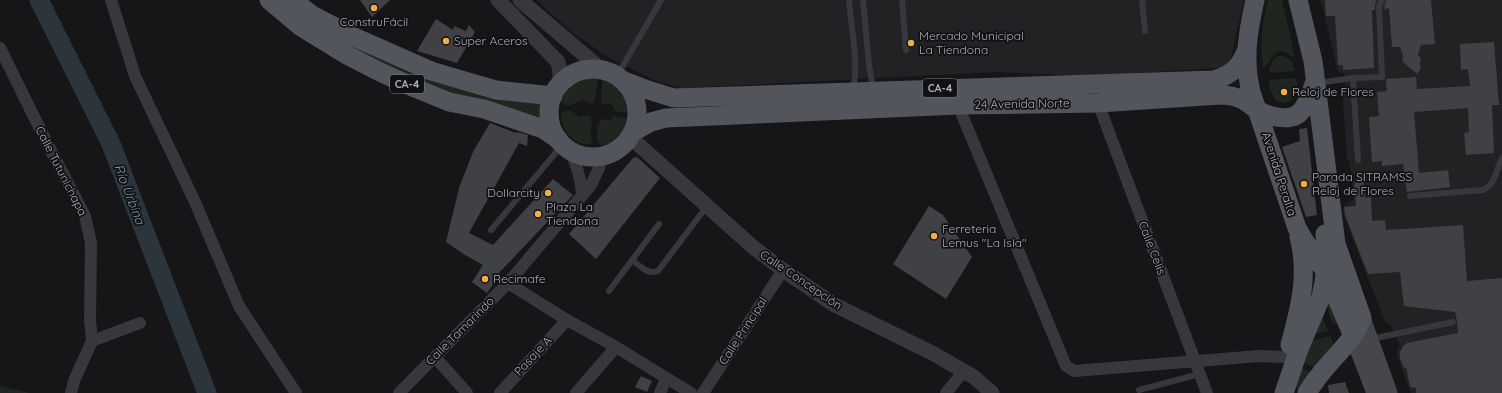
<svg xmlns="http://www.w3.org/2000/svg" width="1502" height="393" font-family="Quicksand,sans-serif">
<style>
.built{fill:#222225}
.green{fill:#1e261f}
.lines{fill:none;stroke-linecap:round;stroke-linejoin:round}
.river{stroke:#2c353c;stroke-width:19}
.building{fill:#404145}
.service{stroke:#37383d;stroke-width:6}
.minor{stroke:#37383d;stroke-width:12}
.tertiary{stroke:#37383d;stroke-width:15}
.secondary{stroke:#45474d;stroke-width:17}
.primary{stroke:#53555c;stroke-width:19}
.poi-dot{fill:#f2b134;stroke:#111113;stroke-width:1.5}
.labels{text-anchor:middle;stroke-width:3.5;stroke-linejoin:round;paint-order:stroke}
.shield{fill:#111113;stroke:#7b7e86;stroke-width:1}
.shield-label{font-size:11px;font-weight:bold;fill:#a8adb8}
.poi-label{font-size:12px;fill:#a8adb8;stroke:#111113;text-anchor:start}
.street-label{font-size:12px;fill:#a8adb8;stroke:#111113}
.water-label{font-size:13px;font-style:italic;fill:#7f9bb3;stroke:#111113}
</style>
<rect width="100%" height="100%" fill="#161618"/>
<path class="built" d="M 536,0 L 1244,0 L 1231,57 L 1229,62 L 1222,68 L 1218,68 L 1087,76 L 995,72 L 684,88 L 656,81 L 609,58 L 572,32 Z
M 1319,0 L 1502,0 L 1502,393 L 1411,393 L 1397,356 L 1398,349 L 1400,347 L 1391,325 L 1386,323 L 1383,317 L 1343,213 L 1344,206 L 1348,202 L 1354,200 L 1350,162 L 1347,159 L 1342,89 L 1345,87 L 1344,74 L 1339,72 L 1337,69 L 1323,8 Z"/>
<path class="green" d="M 1268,0 L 1282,0 L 1292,43 L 1294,57 C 1291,56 1288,53 1285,52 C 1273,49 1271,61 1265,67 L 1263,66 C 1260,42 1262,23 1268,0 Z
M 300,12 L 542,104 L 540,118 L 538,119 L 459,99 L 386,71 Z
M 1279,56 C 1288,55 1294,62 1295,71 L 1270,73 L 1269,70 C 1270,64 1273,59 1279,56 Z
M 593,77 L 597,77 C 598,82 596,100 592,104 L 582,100 L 569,106 L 562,103 C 564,86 578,79 593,77 Z
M 1296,78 C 1299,88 1296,100 1285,103 L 1276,101 L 1270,89 L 1269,80 Z
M 604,79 C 620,81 630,98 629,113 L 615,111 C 614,103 608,103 602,104 L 601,102 L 602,81 Z
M 567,110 L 572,111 L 579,117 L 589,115 L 591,117 L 592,127 L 590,132 L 592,139 L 591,144 C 574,146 561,130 561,113 Z
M 614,116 L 628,119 C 626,131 614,147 600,145 C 595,137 596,125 602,119 L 610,120 Z
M 1328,293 L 1339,323 L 1333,324 L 1325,301 Z
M 1322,317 L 1328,331 L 1312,335 Z
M 1330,336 L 1333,343 L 1332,347 L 1315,367 L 1301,363 L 1309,341 Z
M 1299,367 L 1312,372 L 1299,389 L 1293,386 Z
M 0,386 L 30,393 L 0,393 Z"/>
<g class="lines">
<path class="river" d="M 39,0 L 111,144 L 207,393"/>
</g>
<path class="building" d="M 360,0 L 390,0 L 372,17 Z
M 1325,0 L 1377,0 L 1375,4 L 1375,10 L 1372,10 L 1374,68 L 1343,70 L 1343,65 L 1338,65 L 1335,16 L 1326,16 Z
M 1386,0 L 1431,0 L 1435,44 L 1421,45 L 1418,55 L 1421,58 L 1420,64 L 1421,68 L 1417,74 L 1402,61 L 1403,56 L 1400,47 L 1392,47 L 1389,8 L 1384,9 Z
M 436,19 L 453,30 L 454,26 L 466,31 L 469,25 L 475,32 L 457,63 L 417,51 Z
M 1494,42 L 1499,105 L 1492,105 L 1494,153 L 1466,155 L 1464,133 L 1469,132 L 1468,108 L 1414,112 L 1419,173 L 1448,170 L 1450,187 L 1407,192 L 1403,164 L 1382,166 L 1382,161 L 1372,162 L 1369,117 L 1379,116 L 1377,92 L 1387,91 L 1386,79 L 1416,77 L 1417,89 L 1470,86 L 1468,69 L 1461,70 L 1460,44 Z
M 490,123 L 516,133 L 517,132 L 528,135 L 527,146 L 519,143 L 469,233 L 493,245 L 553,179 L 573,195 L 497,275 L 498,277 L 487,293 L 472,282 L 483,265 L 465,255 L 446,242 L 459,188 L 473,152 Z
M 1307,128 L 1317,215 L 1306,217 L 1282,147 L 1300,141 L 1299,129 Z
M 637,157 L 660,178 L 596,259 L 569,234 L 633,158 Z
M 1364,182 L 1365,198 L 1371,197 L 1372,221 L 1385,220 L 1386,230 L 1463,225 L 1467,281 L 1502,278 L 1502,393 L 1416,393 L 1416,388 L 1410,387 L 1406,367 L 1404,368 L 1400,358 L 1400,352 L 1403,346 L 1407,343 L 1458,333 L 1457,321 L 1455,312 L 1404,306 L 1400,272 L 1368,274 L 1345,215 L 1344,207 L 1356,206 L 1354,183 Z
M 929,206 L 943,215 L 972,257 L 946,299 L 893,264 Z
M 641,376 L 652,381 L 647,392 L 635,387 Z
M 1345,382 L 1349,393 L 1329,393 L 1328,385 Z"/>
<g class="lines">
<path class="service" d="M 849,0 C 851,27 859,64 853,90
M 863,0 L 869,65 L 873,89
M 902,0 L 906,50
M 1142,0 L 1145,31
M 617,76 L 661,0
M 1353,78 L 1382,77 L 1379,6 L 1382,0
M 1317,83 L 1353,78 L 1358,160
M 1410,196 L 1483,190 C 1496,184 1496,170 1502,158
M 491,230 L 563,144
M 632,260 C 640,266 648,275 658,271 L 707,206
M 609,291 L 659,224
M 1371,339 L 1453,322
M 1139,390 L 1200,374"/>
<path class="minor" d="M 111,0 L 135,76 L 195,202 L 239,306 L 296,393
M 0,48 L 46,141 L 85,216 L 91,243 L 90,320 L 92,341 L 74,381 L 71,393
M 1098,103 L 1207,393
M 958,105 L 1066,366 L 1074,371 L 1259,356 L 1286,357
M 568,148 C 577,164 581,177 582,195
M 508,283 L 567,320 L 616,347 L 691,393
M 92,341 L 140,323
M 435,357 L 467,393
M 399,393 L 508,283 L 591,185 L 599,168 L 602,156
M 500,393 L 567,320
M 576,393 L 616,347
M 660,393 L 666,379
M 703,393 L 783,270
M 946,393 L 964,371"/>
<path class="tertiary" d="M 498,0 L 558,62 L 560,72 L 559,85
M 520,0 L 602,70
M 630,137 L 753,247 L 783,270 L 833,304 L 934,354 L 974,377 L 992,393"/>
<path class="secondary" d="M 1362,318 L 1389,393
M 1353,336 L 1375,393"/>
<path class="primary" d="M 269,0 L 301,27 L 345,54 L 378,71 L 415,88 L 449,102 L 484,109 L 543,129 L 558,139
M 293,0 L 312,15 L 354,37 L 431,71 L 496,90 L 553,96
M 1255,0 C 1248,31 1243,60 1251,92 L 1297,228 L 1304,240 L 1325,271 L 1353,336
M 1298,0 L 1313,61 L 1336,244 L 1362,318 C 1355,337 1341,350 1328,365 C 1320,374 1313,383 1307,393
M549 113a44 44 0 1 1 88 0a44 44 0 1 1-88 0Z
M 622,80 L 648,90 L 674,98 L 1214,80 C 1232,75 1241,66 1247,49
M 633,132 L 651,122 L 666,118 L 958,105 L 1098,103 L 1220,95 C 1227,95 1234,96 1241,99 C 1248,102 1253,108 1259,111 C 1271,117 1293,123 1302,110 C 1309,101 1312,91 1315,81
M 1290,345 C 1300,307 1309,276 1299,237
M 1284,393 L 1299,349 L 1321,297 L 1324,282 L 1327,258 L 1325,234"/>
</g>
<g class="poi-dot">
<circle cx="374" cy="8" r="4"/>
<circle cx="446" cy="41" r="4"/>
<circle cx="911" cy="43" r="4"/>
<circle cx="1284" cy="92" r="4"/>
<circle cx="1304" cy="184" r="4"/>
<circle cx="548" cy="193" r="4"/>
<circle cx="538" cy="214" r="4"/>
<circle cx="934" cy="236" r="4"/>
<circle cx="485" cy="279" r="4"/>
</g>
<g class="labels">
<g class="shield">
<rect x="390" y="75" width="34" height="18" rx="3"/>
<rect x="923" y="79" width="34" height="18" rx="3"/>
</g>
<g class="shield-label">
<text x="407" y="88">CA-4</text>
<text x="940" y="92">CA-4</text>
</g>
<g class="poi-label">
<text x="374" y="26" text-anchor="middle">ConstruFácil</text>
<text x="919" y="40">Mercado Municipal<tspan x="919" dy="14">La Tiendona</tspan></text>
<text x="454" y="45">Super Aceros</text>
<text x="1292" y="96">Reloj de Flores</text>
<text x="1312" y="181">Parada SITRAMSS<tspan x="1312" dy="14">Reloj de Flores</tspan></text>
<text x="540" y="197" text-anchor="end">Dollarcity</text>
<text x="546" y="211">Plaza La<tspan x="546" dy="14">Tiendona</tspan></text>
<text x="942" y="233">Ferreteria<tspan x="942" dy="14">Lemus "La Isla"</tspan></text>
<text x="493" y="283">Recimafe</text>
</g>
<g class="street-label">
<text transform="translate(1022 104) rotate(-1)" y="4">24 Avenida Norte</text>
<text transform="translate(61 171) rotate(63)" y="4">Calle Tutunichapa</text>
<text transform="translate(1279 174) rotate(72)" y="4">Avenida Peralta</text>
<text transform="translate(1152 248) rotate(69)" y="4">Calle Celis</text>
<text transform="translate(801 280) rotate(34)" y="4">Calle Concepción</text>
<text transform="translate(460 331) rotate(-45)" y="4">Calle Tamarindo</text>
<text transform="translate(743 331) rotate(-57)" y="4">Calle Principal</text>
<text transform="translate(533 356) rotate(-47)" y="4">Pasaje A</text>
</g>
<g class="water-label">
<text transform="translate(130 194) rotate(69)" y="5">Río Urbina</text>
</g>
</g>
</svg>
